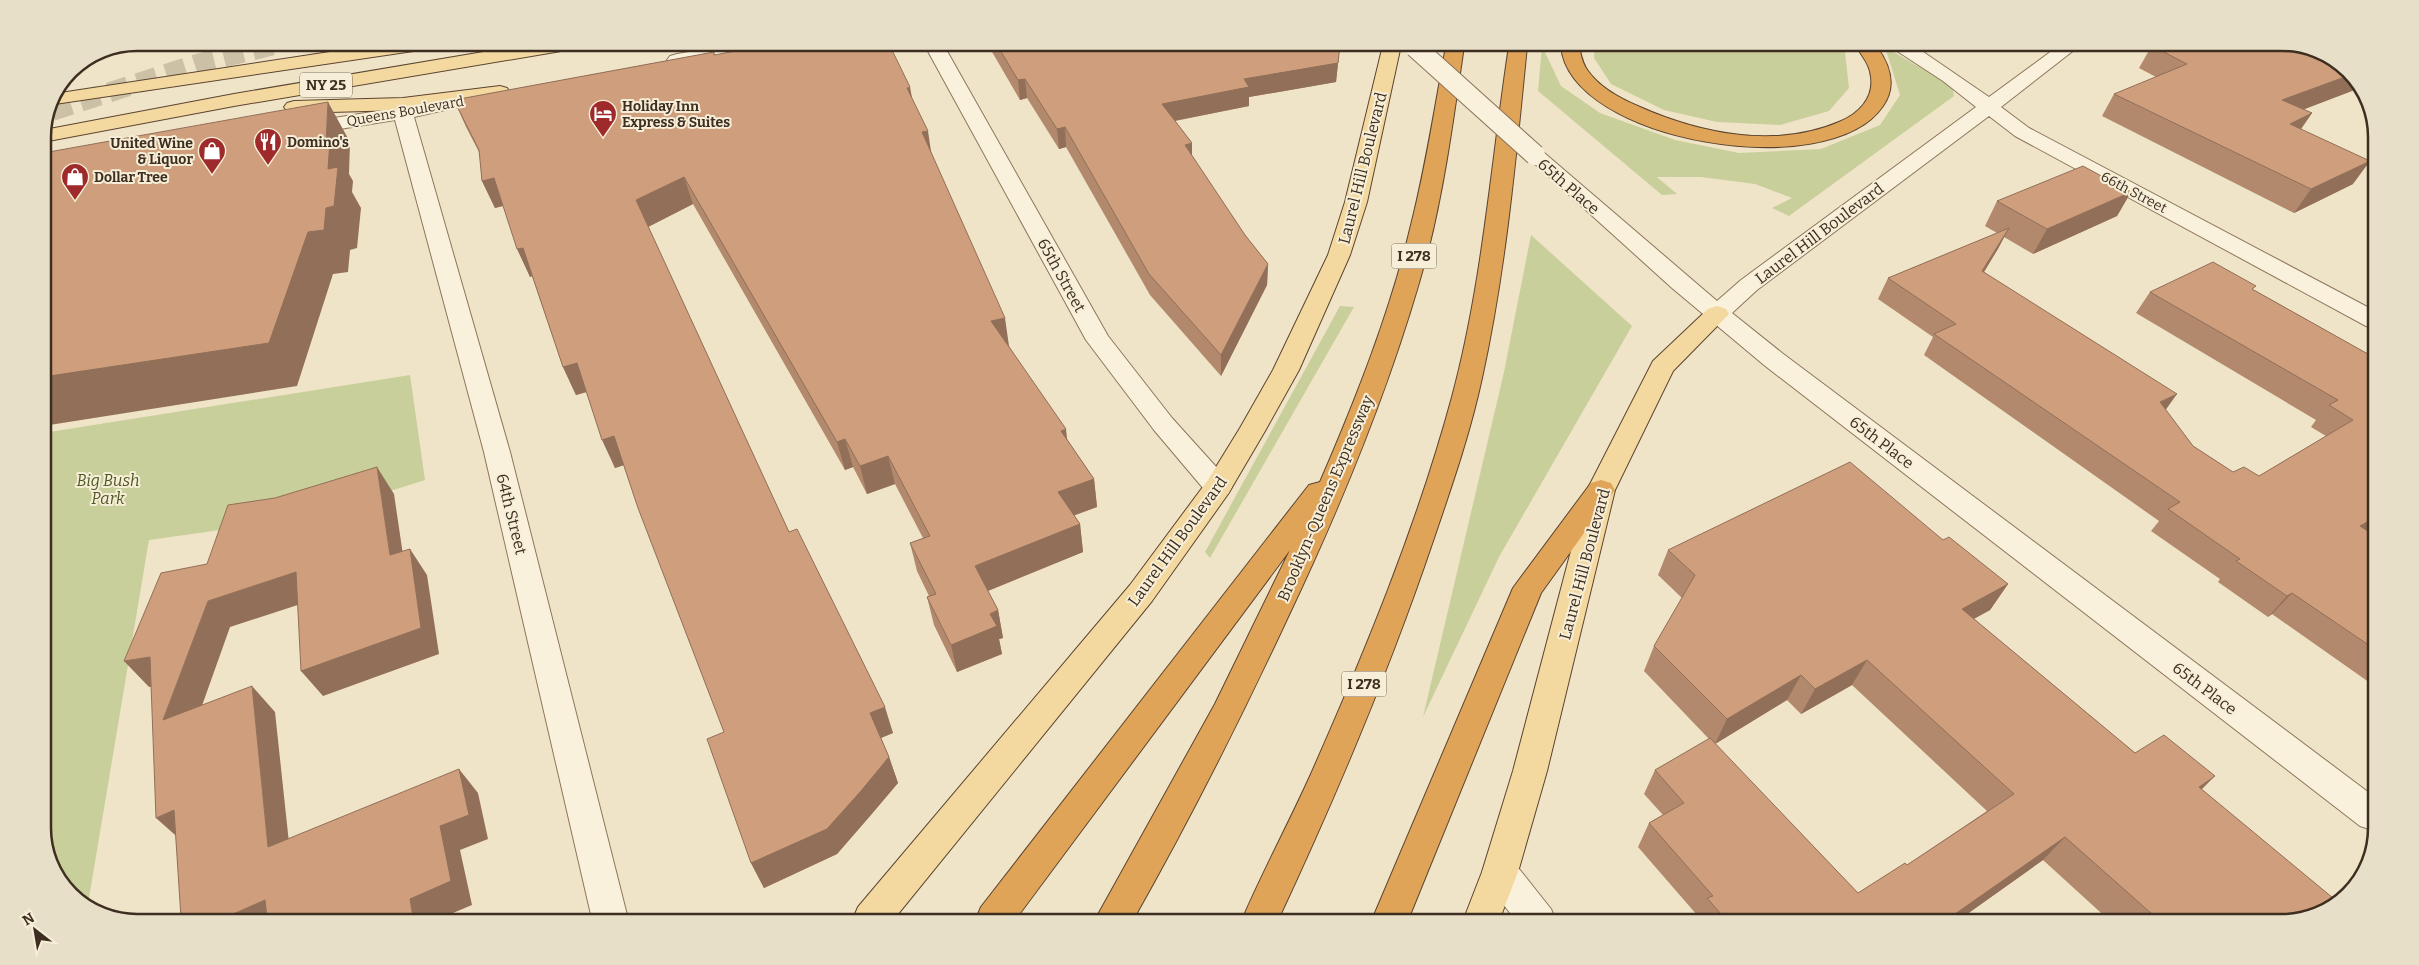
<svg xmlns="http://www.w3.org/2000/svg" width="2419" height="965" font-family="Bitter,serif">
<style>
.green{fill:#c9cf9b}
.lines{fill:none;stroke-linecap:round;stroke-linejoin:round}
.highway-tunnel{stroke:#ccc0a6;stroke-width:20;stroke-dasharray:20 10;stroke-linecap:butt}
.minor-casing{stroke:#8d765c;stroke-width:2}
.major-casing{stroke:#5b4430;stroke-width:2}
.highway-casing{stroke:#5b4430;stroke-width:2}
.minor{fill:#faf1dc;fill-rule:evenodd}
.major{fill:#f3d9a0;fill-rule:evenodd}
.highway{fill:#e0a458;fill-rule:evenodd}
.minor-bridge-casing{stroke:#8d765c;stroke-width:22;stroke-linecap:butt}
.minor-bridge{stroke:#faf1dc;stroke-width:20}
.wall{fill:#b2896c;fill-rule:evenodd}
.shaded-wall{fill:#916f58}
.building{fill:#cf9f7d;stroke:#916f58}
.labels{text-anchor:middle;stroke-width:4;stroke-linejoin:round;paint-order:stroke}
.far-poi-label{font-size:14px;font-weight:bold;fill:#3d2e20;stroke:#f7eed8;text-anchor:start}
.far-street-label{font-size:14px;fill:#3d2e20;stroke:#f7eed8}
.shield{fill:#f7eed8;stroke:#756857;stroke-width:1}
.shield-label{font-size:15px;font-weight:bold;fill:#3d2e20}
.street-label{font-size:16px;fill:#3d2e20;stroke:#f7eed8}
.park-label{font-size:16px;font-style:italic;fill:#4d5a26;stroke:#f7eed8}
.rim{fill:none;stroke:#3d2e20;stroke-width:2.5}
</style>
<rect width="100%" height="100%" fill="#f0e4c8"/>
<path class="green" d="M 1542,46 L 1561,86 L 1600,113 L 1675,140 L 1739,153 L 1821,149 L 1880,125 L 1900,95 L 1885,47 L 1952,86 L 1954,96 L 1789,216 L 1772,208 L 1792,198 L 1755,184 L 1701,177 L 1657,177 L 1677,194 L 1662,195 L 1538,91 Z
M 1595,46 L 1840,47 L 1845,52 L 1849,88 L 1829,111 L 1780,125 L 1717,122 L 1664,110 L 1611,84 L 1594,58 Z
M 1531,235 L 1632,326 L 1499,557 L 1423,717 L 1504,372 Z
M 1340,306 L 1354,307 L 1210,558 L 1205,552 Z
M 410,375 L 425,480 L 305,518 L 149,540 L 88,904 L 62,885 L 43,834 L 43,433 Z"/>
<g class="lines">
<path class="highway-tunnel" d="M 52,111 L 197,64 L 282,43"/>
<defs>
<path id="minor" d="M 138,42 L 149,43 L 147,47 L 121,52 L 113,47 Z
M 736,44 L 776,44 L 774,48 L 767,50 L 677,66 L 670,64 L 667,60 L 670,56 L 677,54 Z
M 924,44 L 943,44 L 1108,336 L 1172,418 L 1228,480 L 1232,487 L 1228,494 L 1218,497 L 1208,494 L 1154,430 L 1086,340 Z
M 1895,47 L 1916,47 L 1989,97 L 2057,47 L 2078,47 L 2001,107 L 2029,128 L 2375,311 L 2375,329 L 2366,326 L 2015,136 L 1989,116 L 1757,290 L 1732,313 L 1782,353 L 2372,795 L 2372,830 L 2360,826 L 1764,365 L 1672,288 L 1525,155 L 1528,151 L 1535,149 L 1542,151 L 1717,301 L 1741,280 L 1976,107 L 1943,81 L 1897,51 Z
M 477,91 L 484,93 L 487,97 L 484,101 L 414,117 L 510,452 L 628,919 L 592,919 L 484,452 L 395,120 L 303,135 L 296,133 L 293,129 L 296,125 L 303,123 L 403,107 Z
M 1500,856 L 1512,860 L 1551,909 L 1556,921 L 1516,921 L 1488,884 L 1482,872 L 1488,860 Z"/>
<path id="major" d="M 389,43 L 436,43 L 434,47 L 427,49 L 55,104 L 60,93 Z
M 537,43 L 576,44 L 574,48 L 567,50 L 234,106 L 43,142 L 44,130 L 234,94 Z
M 1383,45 L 1401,45 L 1367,202 L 1350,255 L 1299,370 L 1265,431 L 1228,494 L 1152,601 L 894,919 L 853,919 L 858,907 L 1130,585 L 1208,480 L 1240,428 L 1273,370 L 1328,255 L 1345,202 Z
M 500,86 L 507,88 L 510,92 L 507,96 L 403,110 L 294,113 L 287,111 L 284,107 L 287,103 L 294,101 L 403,98 Z
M 1717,306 L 1726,309 L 1729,314 L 1673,371 L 1615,490 L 1547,771 L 1518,872 L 1499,921 L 1463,921 L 1482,872 L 1513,771 L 1587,490 L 1653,361 L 1708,309 Z"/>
<path id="highway" d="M 1446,46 L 1464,46 C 1454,114 1445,184 1428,251 C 1394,377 1344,499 1288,617 C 1240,720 1189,821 1133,920 L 1095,920 L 1215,704 L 1290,550 L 1015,920 L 976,919 L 981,907 L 1309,485 L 1320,482 C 1356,399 1390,313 1411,225 C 1426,166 1435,106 1446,46 Z
M 1509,46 L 1527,46 C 1516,157 1506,269 1482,378 C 1470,434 1451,488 1433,541 C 1389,671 1336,796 1278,920 L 1242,920 C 1263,871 1289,823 1311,774 C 1365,652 1417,526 1452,397 C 1483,282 1491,163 1509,46 Z
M 1561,46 L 1579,46 C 1581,55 1582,63 1588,71 C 1600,88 1621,99 1640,107 C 1701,134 1776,149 1839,122 C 1858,114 1874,99 1871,77 C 1870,64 1862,57 1857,47 L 1877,47 C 1890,65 1897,86 1883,106 C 1830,185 1569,142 1561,46 Z
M 1601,480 L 1611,483 L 1615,490 L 1541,593 L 1408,920 L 1372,920 L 1513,588 L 1591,483 Z"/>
</defs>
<use href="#minor" class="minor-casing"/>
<use href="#major" class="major-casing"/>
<use href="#highway" class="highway-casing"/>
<use href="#minor" class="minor"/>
<use href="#major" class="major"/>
<use href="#highway" class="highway"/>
<defs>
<path id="minor-bridge" d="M 1415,47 L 1535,155"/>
</defs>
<use href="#minor-bridge" class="minor-bridge-casing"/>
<use href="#minor-bridge" class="minor-bridge"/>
</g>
<path class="wall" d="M 988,45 L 1340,45 L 1336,82 L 1249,97 L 1249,106 L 1175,121 L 1192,143 L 1192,156 L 1245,235 L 1268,264 L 1267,285 L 1221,376 L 1150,295 L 1066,147 L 1059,149 L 1027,98 L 1020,100 Z
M 2151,47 L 2312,48 L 2303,109 L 2312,113 L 2301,129 L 2353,184 L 2294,213 L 2102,116 L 2114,94 L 2156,77 L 2139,68 Z
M 778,48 L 913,100 L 932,155 L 1009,346 L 1067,439 L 1094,479 L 1097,507 L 1074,515 L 1080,524 L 1083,552 L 988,591 L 998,610 L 1003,638 L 999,639 L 1002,654 L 957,672 L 934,625 L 927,597 L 929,596 L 917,571 L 910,543 L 923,538 L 895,484 L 867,494 L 853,467 L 845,470 L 693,204 L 648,227 L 789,532 L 893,733 L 881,738 L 889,757 L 898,783 L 870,816 L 837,854 L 764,888 L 751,863 L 724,732 L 624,465 L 615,468 L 586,392 L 576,395 L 563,367 L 532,276 L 530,277 L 503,206 L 495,208 L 482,181 L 480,154 L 466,127 L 454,100 L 714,52 L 715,55 Z
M 2131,192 L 2117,216 L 2033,254 L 2004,237 L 1984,272 L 2166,410 L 2193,446 L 2233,472 L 2259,476 L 2326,436 L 2311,427 L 2316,420 L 2136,313 L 2150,292 L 2254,290 L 2375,358 L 2368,531 L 2374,535 L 2373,685 L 2272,614 L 2268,617 L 2218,582 L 2220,579 L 2151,531 L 2159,521 L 1924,355 L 1933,337 L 1878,299 L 1888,278 L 1997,233 L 1985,226 L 1997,201 Z
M 1943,540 L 2008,584 L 1990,610 L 1974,619 L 2135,753 L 2202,790 L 2282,922 L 2111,922 L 2043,860 L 1960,919 L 1963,922 L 1695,921 L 1694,920 L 1697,915 L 1638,847 L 1649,823 L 1663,815 L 1644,794 L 1655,770 L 1709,739 L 1644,671 L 1654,646 L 1682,598 L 1658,575 L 1668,550 ZM 1852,685 L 1987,811 L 1907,865 L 1858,893 L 1715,744 L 1787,700 L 1801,714 Z"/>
<path class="shaded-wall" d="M 1340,45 L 1336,82 L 1249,97 L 1249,106 L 1163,123 L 1162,104 L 1244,79 Z
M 2350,75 L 2357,80 L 2360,88 L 2268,123 L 2282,100 Z
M 1025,79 L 1027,98 L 1020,100 L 1018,80 Z
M 910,87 L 915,114 L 907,88 Z
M 328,102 L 350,142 L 349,174 L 353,181 L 352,192 L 361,208 L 357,248 L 350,250 L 348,272 L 333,274 L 297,386 L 43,426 L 43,377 L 308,232 L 328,169 L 326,141 Z
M 2312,113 L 2296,136 L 2290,124 Z
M 1065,127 L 1066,147 L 1059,149 L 1057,129 Z
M 928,131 L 932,158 L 922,132 Z
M 1192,143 L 1192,164 L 1185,145 Z
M 2370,161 L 2353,184 L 2294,213 L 2311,189 Z
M 684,177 L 693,204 L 646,228 L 636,200 Z
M 494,178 L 506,205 L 495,208 L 482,181 Z
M 2131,192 L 2117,216 L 2033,254 L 2047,229 Z
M 2009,228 L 1998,249 L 1971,293 L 1982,271 Z
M 523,248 L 535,275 L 530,277 L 517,249 Z
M 1268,264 L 1267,285 L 1221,376 L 1221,355 Z
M 1005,318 L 1009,346 L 996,349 L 991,321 Z
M 577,363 L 590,391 L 576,395 L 563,367 Z
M 2177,394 L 2162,415 L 2160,402 Z
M 1066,429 L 1069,457 L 1061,431 Z
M 614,436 L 627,464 L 615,468 L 602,440 Z
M 845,439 L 853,467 L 845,470 L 837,442 Z
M 888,456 L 895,484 L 867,494 L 860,466 Z
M 377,467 L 394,494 L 407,582 L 390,555 Z
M 1094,479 L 1097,507 L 1062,520 L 1058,492 Z
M 2374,518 L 2374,527 L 2340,548 L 2360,526 Z
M 1080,524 L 1083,552 L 980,594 L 975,566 Z
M 410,549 L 427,575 L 439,654 L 323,696 L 301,671 Z
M 296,572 L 316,599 L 230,627 L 188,745 L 163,720 L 208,601 Z
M 2008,584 L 1990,610 L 1945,634 L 1962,609 Z
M 2292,593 L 2272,614 L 2268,617 L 2287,596 Z
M 998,610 L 1003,638 L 999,639 L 1002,654 L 957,672 L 951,645 L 990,614 Z
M 150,657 L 175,683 L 149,687 L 124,661 Z
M 1867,660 L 1852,685 L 1801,714 L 1815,689 Z
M 1801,675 L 1787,700 L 1715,744 L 1727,719 Z
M 252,686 L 275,712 L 292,871 L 268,847 Z
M 885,707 L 893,733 L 878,739 L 870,713 Z
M 889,757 L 898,783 L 870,816 L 837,854 L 764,888 L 751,863 Z
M 459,769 L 478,793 L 488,839 L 460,850 L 472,905 L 441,918 L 413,918 L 410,899 L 440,826 Z
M 2215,776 L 2191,800 L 2199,787 Z
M 174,810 L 183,842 L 156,818 Z
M 2065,837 L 2043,860 L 1956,922 L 1955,914 Z
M 265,900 L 284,918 L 224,918 Z"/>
<path class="building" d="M 774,44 L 778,48 L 792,48 L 796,44 L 889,44 L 910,87 L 907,88 L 928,131 L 922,132 L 1005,318 L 991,321 L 1066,429 L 1061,431 L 1094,479 L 1058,492 L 1080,524 L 975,566 L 998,610 L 990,614 L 997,626 L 951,645 L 927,597 L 936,594 L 910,543 L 930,536 L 888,456 L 860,466 L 845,439 L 837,442 L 684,177 L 636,200 L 789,532 L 797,529 L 885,707 L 870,713 L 889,757 L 861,791 L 827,829 L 751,863 L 707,739 L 724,732 L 638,508 L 614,436 L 602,440 L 577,363 L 563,367 L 523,248 L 517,249 L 494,178 L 482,181 L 479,150 L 454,100 L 714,52 L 714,55 Z
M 997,45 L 1340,45 L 1338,63 L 1244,79 L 1249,87 L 1162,104 L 1192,143 L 1185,145 L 1245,235 L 1268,264 L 1221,355 L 1149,274 L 1065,127 L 1057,129 L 1025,79 L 1018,80 Z
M 2154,47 L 2312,48 L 2350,75 L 2282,100 L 2312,113 L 2290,124 L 2370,161 L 2311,189 L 2114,94 L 2187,64 Z
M 328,102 L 326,141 L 330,140 L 328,169 L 338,167 L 334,206 L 326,208 L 324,230 L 308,232 L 269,343 L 43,377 L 43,153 Z
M 2083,166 L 2131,192 L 2047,229 L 1997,201 Z
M 2009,228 L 1982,271 L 2177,394 L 2160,402 L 2193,446 L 2233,472 L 2244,467 L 2259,476 L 2353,420 L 2329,405 L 2338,400 L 2150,292 L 2213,262 L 2256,286 L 2252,289 L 2375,358 L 2374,518 L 2360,526 L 2374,535 L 2373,648 L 2292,593 L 2287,596 L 2236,561 L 2240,559 L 2168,509 L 2180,502 L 1934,334 L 1956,324 L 1888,278 Z
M 1850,462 L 1943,540 L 1949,537 L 2008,584 L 1962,609 L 2135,753 L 2164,735 L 2215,776 L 2199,787 L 2339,903 L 2282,922 L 2161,922 L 2065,837 L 1955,914 L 1963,922 L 1727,921 L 1707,898 L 1713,896 L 1649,823 L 1684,803 L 1655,770 L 1710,738 L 1858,893 L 1905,863 L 1907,865 L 2014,794 L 1867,660 L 1815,689 L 1801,675 L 1727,719 L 1654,646 L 1695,575 L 1668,550 Z
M 377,467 L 390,555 L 410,549 L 421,628 L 301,671 L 296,572 L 208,601 L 163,720 L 252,686 L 268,847 L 459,769 L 469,815 L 440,826 L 451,881 L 410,899 L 413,918 L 267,918 L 265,900 L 224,918 L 181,918 L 174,810 L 156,818 L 150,657 L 124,661 L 161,573 L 207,564 L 228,505 L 275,498 Z"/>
<defs>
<symbol id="hotel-pin" viewBox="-11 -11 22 30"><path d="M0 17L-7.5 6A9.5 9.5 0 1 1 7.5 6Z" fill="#9e2a2b" stroke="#f7eed8"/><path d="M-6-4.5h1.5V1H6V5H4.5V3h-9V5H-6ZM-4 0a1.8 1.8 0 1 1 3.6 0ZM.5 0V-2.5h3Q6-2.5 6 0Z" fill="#fff"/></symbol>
<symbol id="restaurant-pin" viewBox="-11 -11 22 30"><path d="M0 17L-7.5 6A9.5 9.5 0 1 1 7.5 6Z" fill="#9e2a2b" stroke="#f7eed8"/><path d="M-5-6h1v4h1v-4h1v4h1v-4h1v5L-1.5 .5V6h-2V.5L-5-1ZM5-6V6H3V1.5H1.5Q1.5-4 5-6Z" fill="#fff"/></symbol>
<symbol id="shop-pin" viewBox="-11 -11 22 30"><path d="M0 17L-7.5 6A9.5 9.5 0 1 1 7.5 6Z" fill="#9e2a2b" stroke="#f7eed8"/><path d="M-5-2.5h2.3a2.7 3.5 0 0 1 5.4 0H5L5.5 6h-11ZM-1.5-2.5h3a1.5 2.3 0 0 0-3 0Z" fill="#fff"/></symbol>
</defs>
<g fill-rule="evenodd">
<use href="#hotel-pin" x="587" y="98" width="32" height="43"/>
<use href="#restaurant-pin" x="252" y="126" width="32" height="43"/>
<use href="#shop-pin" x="196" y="135" width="32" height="43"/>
<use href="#shop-pin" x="59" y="161" width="32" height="43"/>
</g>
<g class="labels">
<g class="far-poi-label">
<text x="622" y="111">Holiday Inn<tspan x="622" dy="16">Express &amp; Suites</tspan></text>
<text x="287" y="147">Domino's</text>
<text x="193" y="148" text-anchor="end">United Wine<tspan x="193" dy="16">&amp; Liquor</tspan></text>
<text x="94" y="182">Dollar Tree</text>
</g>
<g class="far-street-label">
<text transform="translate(405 111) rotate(-10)" y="5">Queens Boulevard</text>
<text transform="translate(2134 192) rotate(28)" y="5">66th Street</text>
</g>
<g class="shield">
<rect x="300" y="72.5" width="52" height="25" rx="4"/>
<rect x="1391.5" y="243.5" width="45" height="25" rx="4"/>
<rect x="1341.5" y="671.5" width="45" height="25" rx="4"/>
</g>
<g class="shield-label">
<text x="326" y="90">NY 25</text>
<text x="1414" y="261">I 278</text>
<text x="1364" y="689">I 278</text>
</g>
<g class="street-label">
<text transform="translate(1362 168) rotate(-76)" y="6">Laurel Hill Boulevard</text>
<text transform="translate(1569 186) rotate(41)" y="6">65th Place</text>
<text transform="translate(1819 233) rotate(-37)" y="6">Laurel Hill Boulevard</text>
<text transform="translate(1062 275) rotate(61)" y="6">65th Street</text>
<text transform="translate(1882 442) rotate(37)" y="6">65th Place</text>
<text transform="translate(1325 498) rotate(-67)" y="6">Brooklyn-Queens Expressway</text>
<text transform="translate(512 514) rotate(76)" y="6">64th Street</text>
<text transform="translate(1177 541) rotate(-54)" y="6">Laurel Hill Boulevard</text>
<text transform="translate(1584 564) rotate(-75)" y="6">Laurel Hill Boulevard</text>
<text transform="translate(2205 688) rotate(37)" y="6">65th Place</text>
</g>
<g class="park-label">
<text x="108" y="486">Big Bush<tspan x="108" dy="18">Park</tspan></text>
</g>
</g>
<path d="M0 0H2419V965H0ZM137 51H2282A86 86 0 0 1 2368 137V828A86 86 0 0 1 2282 914H137A86 86 0 0 1 51 828V137A86 86 0 0 1 137 51Z" fill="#e8dfc9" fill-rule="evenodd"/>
<path class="rim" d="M137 51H2282A86 86 0 0 1 2368 137V828A86 86 0 0 1 2282 914H137A86 86 0 0 1 51 828V137A86 86 0 0 1 137 51Z"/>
<g transform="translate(35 930) rotate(329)" stroke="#f7eed8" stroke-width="4" paint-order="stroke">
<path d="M0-4L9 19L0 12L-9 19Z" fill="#3d2e20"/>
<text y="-8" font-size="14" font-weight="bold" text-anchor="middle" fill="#3d2e20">N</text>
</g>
</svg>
